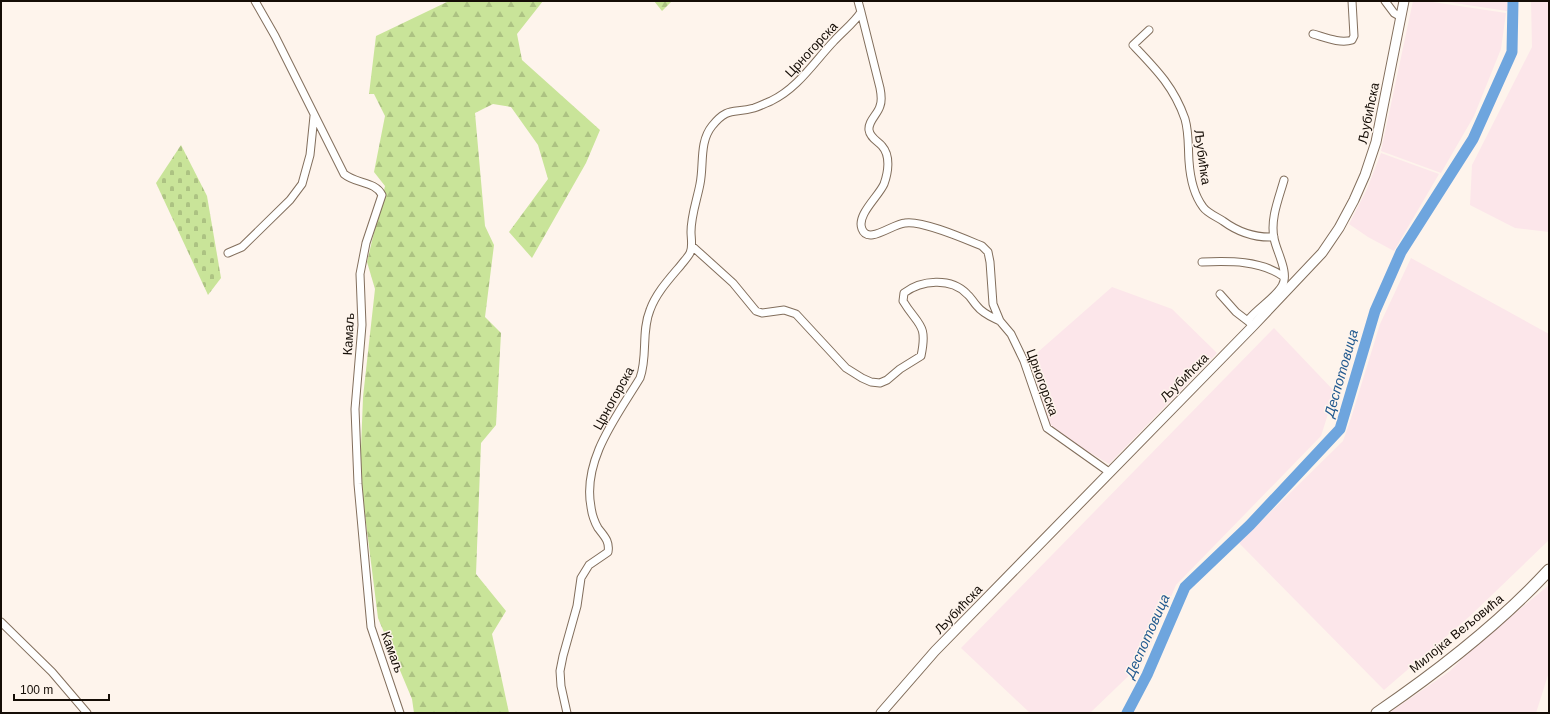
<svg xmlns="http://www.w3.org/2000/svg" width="1550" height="714" font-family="Helvetica,sans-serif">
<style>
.industrial{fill:#fce6ea}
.forest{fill:url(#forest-firs)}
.cemetery{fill:url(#cemetery-stones)}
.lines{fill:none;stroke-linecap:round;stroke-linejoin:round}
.river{stroke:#6ea5de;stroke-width:11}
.minor-casing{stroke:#826e5c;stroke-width:9}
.tertiary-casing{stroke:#826e5c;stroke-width:11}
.primary-casing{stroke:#826e5c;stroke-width:13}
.minor{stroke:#fff;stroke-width:7}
.tertiary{stroke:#fff;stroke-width:9}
.primary{stroke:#fff;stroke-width:11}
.labels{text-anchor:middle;stroke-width:3;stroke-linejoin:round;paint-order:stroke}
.street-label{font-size:13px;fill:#150d06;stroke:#fef4ec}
.water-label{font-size:14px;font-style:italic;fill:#21598f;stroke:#fef4ec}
</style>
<defs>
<pattern id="forest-firs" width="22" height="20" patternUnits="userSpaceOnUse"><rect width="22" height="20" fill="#c9e499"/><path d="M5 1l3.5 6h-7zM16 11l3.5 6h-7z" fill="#acc282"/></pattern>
<pattern id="cemetery-stones" width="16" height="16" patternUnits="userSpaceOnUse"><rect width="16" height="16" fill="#c9e499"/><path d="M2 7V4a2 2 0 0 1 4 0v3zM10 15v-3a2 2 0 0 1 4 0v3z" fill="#acc282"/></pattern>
</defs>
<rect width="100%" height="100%" fill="#fef4ec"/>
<path class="industrial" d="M 1413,1 L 1426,1 L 1506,13 L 1501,49 L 1474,116 L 1441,173 L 1381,151 Z
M 1441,1 L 1507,1 L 1507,11 Z
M 1531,1 L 1549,1 L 1549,232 L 1515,228 L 1470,205 L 1472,165 L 1532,47 Z
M 1381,153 L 1439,174 L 1394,251 L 1368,237 L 1349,224 L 1367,189 Z
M 1411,258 L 1549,334 L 1549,540 L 1470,616 L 1384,690 L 1239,543 L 1343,441 L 1351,418 L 1380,324 Z
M 1112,287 L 1172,309 L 1217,353 L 1109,464 L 1077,445 L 1049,424 L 1030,359 Z
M 1274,328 L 1335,392 L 1321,436 L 1176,585 L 1143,662 L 1090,713 L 1030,713 L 961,648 Z
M 1549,585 L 1549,672 L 1536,713 L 1389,713 L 1450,671 L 1474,647 Z"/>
<path class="forest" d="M 449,1 L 543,1 L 517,34 L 522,60 L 600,130 L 586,163 L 532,258 L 509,232 L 548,179 L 538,145 L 511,107 L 493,104 L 475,113 L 485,226 L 494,245 L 485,317 L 501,333 L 496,425 L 481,443 L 476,574 L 506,611 L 492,634 L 509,713 L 414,713 L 412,699 L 378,618 L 360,475 L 363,397 L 375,289 L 367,262 L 385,186 L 374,172 L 385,116 L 374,94 L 369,94 L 376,36 Z
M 654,1 L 672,1 L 662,11 Z"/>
<path class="cemetery" d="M 181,145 L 207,196 L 221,278 L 208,295 L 156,183 Z"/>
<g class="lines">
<path class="river" d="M 1127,713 L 1147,675 L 1185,587 L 1250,525 L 1340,429 L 1375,311 L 1401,252 L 1473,139 L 1512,52 L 1513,1"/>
<defs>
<path id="minor" d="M 255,1 L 275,36 L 344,174 C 356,184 375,181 382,195 L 366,243 L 360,274 L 362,325 L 355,409 L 358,484 L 371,627 L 400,713
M 1385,1 L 1394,13 L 1401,17
M 861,12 L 880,88 C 881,93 882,101 880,106 C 878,114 868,121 869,130 C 870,138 878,141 882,146 C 891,156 888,173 884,184 C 879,196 856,215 862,229 C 868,245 892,224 905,223 C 922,220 965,239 982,246 L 988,252 L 990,262 L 993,304 L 1000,321 L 1011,334 L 1024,361 L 1047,428 L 1109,472
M 1149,30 L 1133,45 C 1156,69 1174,87 1185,119 C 1189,133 1188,146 1189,161 C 1190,176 1194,195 1203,207 C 1207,213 1217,217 1223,221 C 1238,232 1255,238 1274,237
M 1313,34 C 1324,37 1340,44 1352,40 L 1354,36 L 1352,1
M 692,246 L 733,283 L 756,311 L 762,313 L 784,310 L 796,314 L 846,368 L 862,378 L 871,382 L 880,383 L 887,380 L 900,369 L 921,356 C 928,323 918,326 903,301 L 904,293 C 921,280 951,277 967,294 C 971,297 973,302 977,306 C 983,314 992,317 1000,321
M 228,253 L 242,247 L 290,200 L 302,184 L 310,155 L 314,116
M 1202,262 C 1229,261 1261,260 1284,277
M 1220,294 L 1236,312 L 1249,322
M 1253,326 L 1249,322 L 1249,319 C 1258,308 1276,297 1282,286 C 1290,273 1276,251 1274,238 C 1270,219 1279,198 1284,180
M 1,622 L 52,672 L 87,713
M 567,713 L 561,686 L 560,671 L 563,656 L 577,606 L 581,578 L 589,565 L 608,552 C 610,541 604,536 598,528 C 594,521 592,515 591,507 C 582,460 617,416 640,378 C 648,356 641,332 650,310 C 656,293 670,278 681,265 C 684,261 688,257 690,253 C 693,247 691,238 691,232 C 691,215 697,200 700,184 C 704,165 699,142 712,126 C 728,106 734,114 754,108 C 760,106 766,103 771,101 C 798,88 814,62 834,41 C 843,31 854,23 861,12 L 858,1"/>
<path id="tertiary" d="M 881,713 L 935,651 L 1253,326 L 1322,253 L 1339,228 L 1354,200 L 1365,175 L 1376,142 L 1404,1"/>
<path id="primary" d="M 1377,713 C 1437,672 1500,623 1549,570"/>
</defs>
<use href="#minor" class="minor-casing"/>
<use href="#tertiary" class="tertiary-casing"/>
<use href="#primary" class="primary-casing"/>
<use href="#minor" class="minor"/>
<use href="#tertiary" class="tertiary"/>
<use href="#primary" class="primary"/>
</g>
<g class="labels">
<g class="street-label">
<text transform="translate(811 49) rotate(-47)" y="5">Црногорска</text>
<text transform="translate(1368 113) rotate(-78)" y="5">Љубићска</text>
<text transform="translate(1203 157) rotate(82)" y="5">Љубићка</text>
<text transform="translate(348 334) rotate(-87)" y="5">Камаљ</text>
<text transform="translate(1184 377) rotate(-45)" y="5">Љубићска</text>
<text transform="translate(1043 382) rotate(70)" y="5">Црногорска</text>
<text transform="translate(613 398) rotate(-61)" y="5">Црногорска</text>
<text transform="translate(958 609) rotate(-46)" y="5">Љубићска</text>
<text transform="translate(1456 633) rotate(-39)" y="5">Милојка Вељовића</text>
<text transform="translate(393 652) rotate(70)" y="5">Камаљ</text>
</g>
<g class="water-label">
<text transform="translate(1341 373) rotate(-74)" y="5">Деспотовица</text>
<text transform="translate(1147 636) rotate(-66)" y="5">Деспотовица</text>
</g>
</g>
<rect width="1550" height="714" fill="none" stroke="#150d06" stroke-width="4"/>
<path d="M14 694v6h95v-6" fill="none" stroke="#150d06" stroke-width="2"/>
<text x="20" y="694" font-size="12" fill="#150d06" stroke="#fef4ec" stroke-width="3" paint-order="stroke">100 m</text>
</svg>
